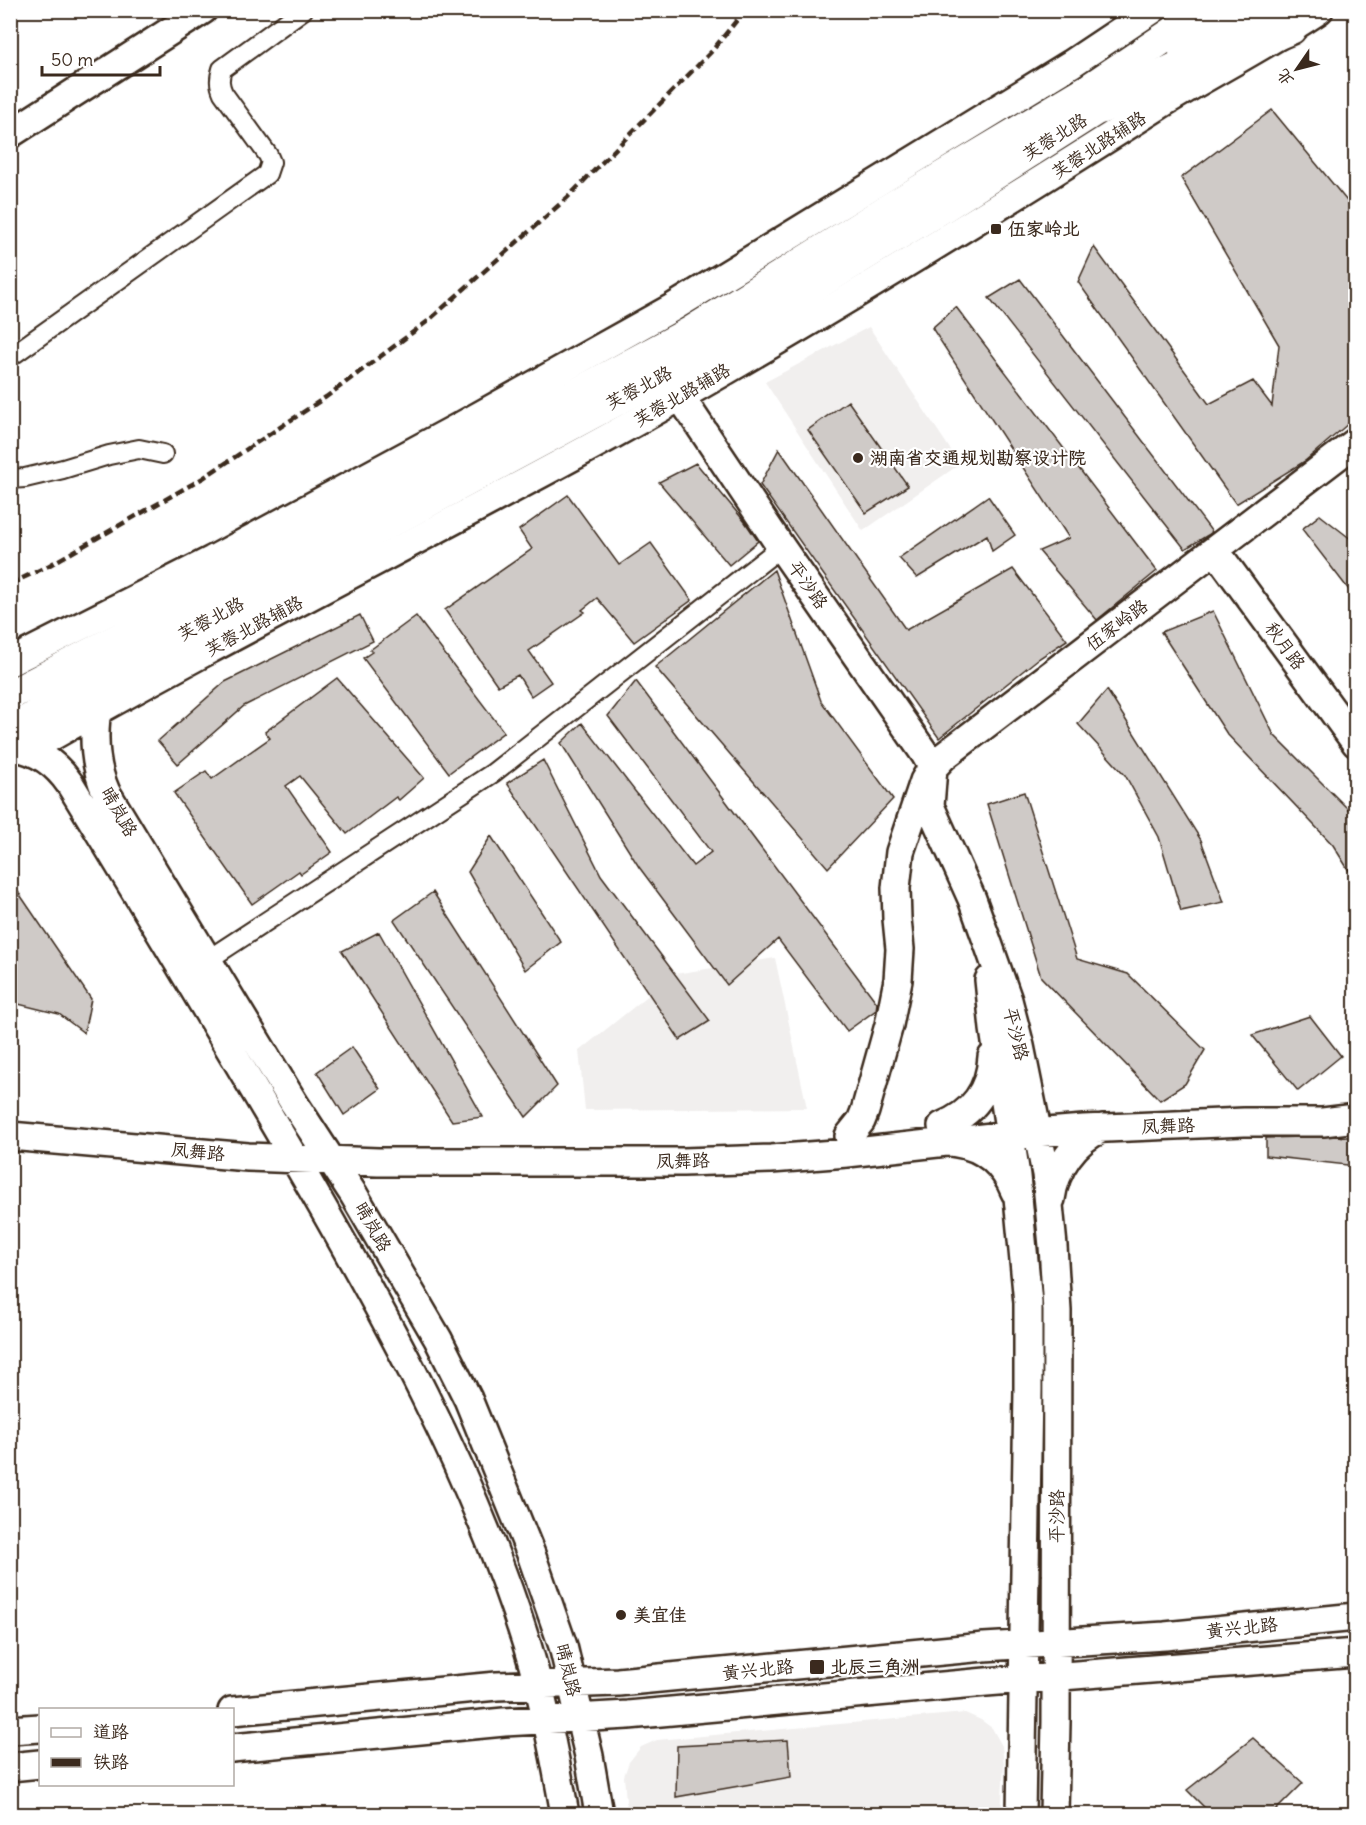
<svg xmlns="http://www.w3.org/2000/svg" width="1366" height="1825" font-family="Delius,'LXGW WenKai TC',sans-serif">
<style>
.built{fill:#f1efee}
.building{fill:#cfcac7;stroke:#3b2a1e;stroke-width:1.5}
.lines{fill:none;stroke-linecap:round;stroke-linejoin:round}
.street-casing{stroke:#3b2a1e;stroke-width:22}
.secondary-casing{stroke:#3b2a1e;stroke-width:32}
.primary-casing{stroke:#3b2a1e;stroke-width:34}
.highway-casing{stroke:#3b2a1e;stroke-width:38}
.street{stroke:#fff;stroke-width:18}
.secondary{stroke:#fff;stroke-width:27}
.primary{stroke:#fff;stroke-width:30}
.highway{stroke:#fff;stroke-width:33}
.rail{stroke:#3b2a1e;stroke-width:4.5;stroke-dasharray:9 4.5;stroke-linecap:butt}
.poi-dot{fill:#3b2a1e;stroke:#fff;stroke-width:2}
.labels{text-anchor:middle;stroke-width:4.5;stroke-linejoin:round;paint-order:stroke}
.street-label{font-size:18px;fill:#3b2a1e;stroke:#fff}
.poi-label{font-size:18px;font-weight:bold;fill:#3b2a1e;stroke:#fff;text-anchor:start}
</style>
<rect width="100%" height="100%" fill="#fff"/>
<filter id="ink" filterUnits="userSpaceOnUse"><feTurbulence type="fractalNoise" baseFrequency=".0167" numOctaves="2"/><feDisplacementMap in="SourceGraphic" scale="12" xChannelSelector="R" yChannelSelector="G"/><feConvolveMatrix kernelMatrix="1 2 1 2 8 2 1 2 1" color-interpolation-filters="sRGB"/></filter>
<g filter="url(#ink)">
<path class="built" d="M 869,327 L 960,464 L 863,531 L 765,382 Z
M 775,958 L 807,1108 L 585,1110 L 579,1051 L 675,974 Z
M 965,1713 L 981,1720 L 992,1728 L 1002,1746 L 1004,1765 L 1001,1814 L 627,1814 L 624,1776 L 629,1762 L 641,1747 L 657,1740 Z"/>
<path class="building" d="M 1272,110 L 1356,212 L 1356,417 L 1305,461 L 1236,504 L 1078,282 L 1094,247 L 1209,404 L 1253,381 L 1272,406 L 1279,345 L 1181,178 Z
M 1020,279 L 1212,532 L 1208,535 L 1185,549 L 989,298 Z
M 956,307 L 1157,571 L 1097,620 L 1039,551 L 1069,538 L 932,328 Z
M 848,401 L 908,486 L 866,513 L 808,430 Z
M 779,449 L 906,630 L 1013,569 L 1067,640 L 1038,659 L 939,738 L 760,485 Z
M 696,463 L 745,522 L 758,541 L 729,565 L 659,482 Z
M 568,495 L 619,565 L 651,543 L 692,600 L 634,642 L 597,598 L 582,610 L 585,612 L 529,651 L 551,682 L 531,696 L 518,675 L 498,686 L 445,610 L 532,549 L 519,530 Z
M 988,496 L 1015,535 L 992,551 L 987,535 L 917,578 L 899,558 Z
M 1320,515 L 1356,543 L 1356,599 L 1302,529 Z
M 774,570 L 821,701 L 893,799 L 828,868 L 655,667 Z
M 1213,611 L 1274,735 L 1356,817 L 1356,882 L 1333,845 L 1227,734 L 1161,632 Z
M 360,615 L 373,641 L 244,706 L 178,764 L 158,741 L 225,682 Z
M 416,616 L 504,732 L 449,773 L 363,658 L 372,652 L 370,650 Z
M 337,678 L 424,778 L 399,800 L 396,797 L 347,834 L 300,776 L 286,786 L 332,852 L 301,874 L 299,871 L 252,904 L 174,793 L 206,771 L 212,779 L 270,738 L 265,732 Z
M 636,681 L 877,1003 L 876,1010 L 847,1031 L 778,939 L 727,985 L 639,867 L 561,743 L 582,723 L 693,866 L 711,852 L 608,716 Z
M 1107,690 L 1201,840 L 1224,902 L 1181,911 L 1159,837 L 1125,775 L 1078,724 Z
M 543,760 L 601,875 L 710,1021 L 680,1040 L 507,783 Z
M 1024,792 L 1077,959 L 1128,974 L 1205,1050 L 1185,1084 L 1160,1100 L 1041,977 L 987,804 Z
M 491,836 L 561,942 L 525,970 L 468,872 Z
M 10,880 L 91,999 L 84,1033 L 59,1014 L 10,1002 Z
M 433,892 L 557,1086 L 526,1117 L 394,920 Z
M 379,932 L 483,1117 L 452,1121 L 342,951 Z
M 1310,1016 L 1341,1056 L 1298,1091 L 1252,1035 Z
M 352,1047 L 380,1089 L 344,1115 L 317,1072 Z
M 1337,1136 L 1356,1138 L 1356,1166 L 1266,1156 L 1266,1138 Z
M 1253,1738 L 1303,1783 L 1271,1815 L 1212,1815 L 1187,1790 Z
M 788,1740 L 791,1777 L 676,1797 L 677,1746 Z"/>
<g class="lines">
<defs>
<path id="street" d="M 10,357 L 267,174 L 271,162 L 268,155 L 223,93 C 219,84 219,79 222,69 L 303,10
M 10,479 L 25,478 L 63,469 L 109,455 L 139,449 L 163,454
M 209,959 L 493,773 L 781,547"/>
<path id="secondary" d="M 10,134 L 203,10
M 653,356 L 781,547 L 925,754 L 933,768 L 930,806 L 972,899 L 990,949 L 1008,1000 L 1020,1046 L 1046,1174 L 1053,1246 L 1057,1311 L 1056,1722 L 1054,1814
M 1215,550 L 1356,743
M 10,662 L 212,560 L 459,427 L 672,308 L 1071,64 L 1152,10
M 99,697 C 93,728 93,763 106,792 L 294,1103 L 354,1195 L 438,1339 L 468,1399 L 531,1554 L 563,1646 L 589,1756 L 599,1814
M 15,747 C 39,751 56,764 70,784 C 145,907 220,1031 293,1156 C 384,1312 473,1472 527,1645 C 544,1700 555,1758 565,1814
M 28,750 C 218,641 415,543 607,438 C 795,334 978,221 1158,106 C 1211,73 1267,45 1319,10
M 989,980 L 994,1029 L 1016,1176 L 1028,1303 L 1028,1390 L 1021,1814
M 942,1126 C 973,1113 990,1091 992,1057
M 10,1136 L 248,1157 L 378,1162 L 683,1162 L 771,1159 L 847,1153 L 1010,1135 L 1084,1129 L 1244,1122 L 1323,1122 L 1356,1118
M 849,1136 L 861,1121 L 865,1111 L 889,1025 L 898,980 L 900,949 L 897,919 L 896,888 L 900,852 L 924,781 L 930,771 L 943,757 L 1356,442
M 956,1143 C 985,1147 1004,1165 1015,1192
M 1051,1199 C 1055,1169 1074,1140 1103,1128
M 232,1711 L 497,1686 L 618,1682 L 984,1647 L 1165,1636 L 1356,1617
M 10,1730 L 40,1728
M 232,1748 L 504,1722 L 628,1715 L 986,1682 L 1356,1653
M 10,1767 L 40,1764"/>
<path id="primary" d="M 1240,50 L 1291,29
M 1184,52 L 1246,10
M 10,695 L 209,591 L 690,332 L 891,207 L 1090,88 L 1206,10
M 10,730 L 110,673 L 707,352 L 944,207 L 1121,94"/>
<path id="highway" d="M 1101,107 L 1246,34 L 1286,10"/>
</defs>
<use href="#street" class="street-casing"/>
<use href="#secondary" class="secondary-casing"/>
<use href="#primary" class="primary-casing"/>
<use href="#highway" class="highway-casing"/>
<use href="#street" class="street"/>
<use href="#secondary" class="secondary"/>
<use href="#primary" class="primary"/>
<use href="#highway" class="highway"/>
<path class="rail" d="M 10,584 L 48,566 L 203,478 L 326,397 L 428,321 L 568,197 L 712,51 L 745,10"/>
</g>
</g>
<g class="poi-dot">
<rect x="990" y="223" width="12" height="12" rx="3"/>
<circle cx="858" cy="458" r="6"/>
<circle cx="621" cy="1615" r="6"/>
<rect x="809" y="1659" width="16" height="16" rx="3"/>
</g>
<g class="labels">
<g class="street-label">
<text transform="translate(1055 137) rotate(-32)" y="6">芙蓉北路</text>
<text transform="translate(1099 145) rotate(-33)" y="6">芙蓉北路辅路</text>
<text transform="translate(639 388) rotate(-28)" y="6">芙蓉北路</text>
<text transform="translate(682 395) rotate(-30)" y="6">芙蓉北路辅路</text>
<text transform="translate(808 585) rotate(55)" y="6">平沙路</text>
<text transform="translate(211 619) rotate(-28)" y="6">芙蓉北路</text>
<text transform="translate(1117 625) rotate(-37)" y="6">伍家岭路</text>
<text transform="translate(254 626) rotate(-28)" y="6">芙蓉北路辅路</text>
<text transform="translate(1285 646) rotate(54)" y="6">秋月路</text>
<text transform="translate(119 812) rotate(60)" y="6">晴岚路</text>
<text transform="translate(1016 1034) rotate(76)" y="6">平沙路</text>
<text transform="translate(1168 1126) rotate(-2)" y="6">凤舞路</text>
<text transform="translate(198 1152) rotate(5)" y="6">凤舞路</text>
<text transform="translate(683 1161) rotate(-1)" y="6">凤舞路</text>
<text transform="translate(373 1227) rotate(60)" y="6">晴岚路</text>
<text transform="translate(1057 1516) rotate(-90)" y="6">平沙路</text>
<text transform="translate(1242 1628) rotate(-6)" y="6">黄兴北路</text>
<text transform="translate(568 1670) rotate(76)" y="6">晴岚路</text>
<text transform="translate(758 1670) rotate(-6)" y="6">黄兴北路</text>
</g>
<g class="poi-label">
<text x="1008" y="235">伍家岭北</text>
<text x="870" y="464">湖南省交通规划勘察设计院</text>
<text x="633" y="1621">美宜佳</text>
<text x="830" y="1673">北辰三角洲</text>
</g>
</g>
<rect width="1366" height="1825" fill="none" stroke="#fff" stroke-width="36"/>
<rect x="18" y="18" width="1330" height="1789" fill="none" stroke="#3b2a1e" stroke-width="2" filter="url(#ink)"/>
<rect x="39" y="1708" width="195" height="78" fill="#ffffff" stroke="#b1aaa5" stroke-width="1.5"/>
<rect x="51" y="1728" width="30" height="9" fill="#ffffff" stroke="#b1aaa5" stroke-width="1.5"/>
<text x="93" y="1738" font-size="18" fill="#3b2a1e">道路</text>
<rect x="51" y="1758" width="30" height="9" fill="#3b2a1e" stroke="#b1aaa5" stroke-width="1.5"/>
<text x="93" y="1768" font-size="18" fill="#3b2a1e">铁路</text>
<g transform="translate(1297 69) rotate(235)" stroke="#ffffff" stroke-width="4.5" paint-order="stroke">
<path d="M0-4.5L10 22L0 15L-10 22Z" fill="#3b2a1e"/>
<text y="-9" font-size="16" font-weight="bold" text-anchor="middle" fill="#3b2a1e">北</text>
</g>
<path d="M42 66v9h118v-9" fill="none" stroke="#3b2a1e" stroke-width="3"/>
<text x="51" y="66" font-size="18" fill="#3b2a1e" stroke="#ffffff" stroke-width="4.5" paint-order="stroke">50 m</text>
</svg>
